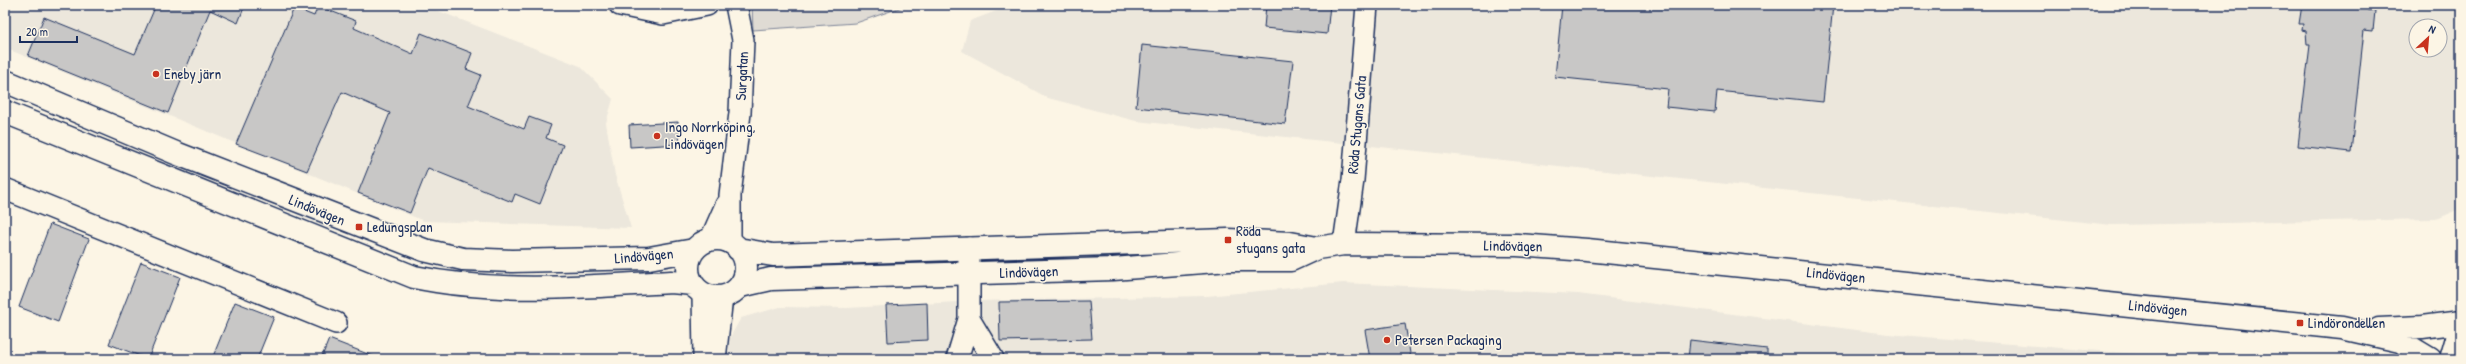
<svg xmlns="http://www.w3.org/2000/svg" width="2466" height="364" font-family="'Patrick Hand',sans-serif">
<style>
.built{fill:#ece7dc;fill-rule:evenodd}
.green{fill:#dfdbd4;stroke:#7d8599}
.building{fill:#c8c7c6;stroke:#1b2f5e}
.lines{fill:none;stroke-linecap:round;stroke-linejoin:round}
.minor-casing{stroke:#1b2f5e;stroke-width:24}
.major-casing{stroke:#1b2f5e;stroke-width:25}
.minor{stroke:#fcf5e5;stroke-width:21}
.major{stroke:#fcf5e5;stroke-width:22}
.poi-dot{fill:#c8321e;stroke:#fcf5e5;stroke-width:1.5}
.labels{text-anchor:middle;stroke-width:3;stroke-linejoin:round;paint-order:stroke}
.poi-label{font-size:15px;fill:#1b2f5e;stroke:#fcf5e5;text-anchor:start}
.street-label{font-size:15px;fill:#1b2f5e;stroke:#fcf5e5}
</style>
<rect width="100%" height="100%" fill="#fcf5e5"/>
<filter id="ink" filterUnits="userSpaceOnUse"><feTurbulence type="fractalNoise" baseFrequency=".025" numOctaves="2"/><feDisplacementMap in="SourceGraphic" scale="8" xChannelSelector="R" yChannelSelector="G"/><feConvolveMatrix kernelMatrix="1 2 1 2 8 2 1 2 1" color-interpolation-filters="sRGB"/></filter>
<g filter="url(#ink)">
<path class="built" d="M 5,5 L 423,5 L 580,66 L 613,99 L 606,123 L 615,175 L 631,228 L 424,221 L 5,48 Z
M 1012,5 L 2461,5 L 2461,208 L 2436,219 L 2112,225 L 1136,121 L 1048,98 L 962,51 L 970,21 ZM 2416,26 L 2440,26 L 2440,50 L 2416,50 Z
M 1343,283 L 1578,294 L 1888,334 L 2199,359 L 729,359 L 729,339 L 741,318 L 780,307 L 847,308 L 975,301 L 1207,296 Z"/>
<path class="green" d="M 752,5 L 908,5 L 856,23 L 753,30 Z"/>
<path class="building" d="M 156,5 L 245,5 L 238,23 L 210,10 L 168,113 L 28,56 L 44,17 L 135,54 Z
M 1266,5 L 1330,5 L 1327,34 L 1264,28 Z
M 1562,5 L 1833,5 L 1823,102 L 1717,91 L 1715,112 L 1666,107 L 1668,89 L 1555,77 Z
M 2302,5 L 2367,5 L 2367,10 L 2375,11 L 2373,31 L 2364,30 L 2351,152 L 2298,146 L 2310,45 L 2307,45 L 2306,31 L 2302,30 L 2303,24 L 2299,24 Z
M 318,6 L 356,21 L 354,28 L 413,54 L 421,33 L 472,53 L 466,69 L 481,75 L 468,106 L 524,129 L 529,117 L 551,125 L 546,138 L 563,145 L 540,204 L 515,194 L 512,202 L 428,168 L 410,213 L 358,193 L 390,113 L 342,92 L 307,171 L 236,144 L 294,8 L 314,16 Z
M 1142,45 L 1293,61 L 1285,124 L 1136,107 Z
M 678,122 L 680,144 L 630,147 L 629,125 Z
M 50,224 L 89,239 L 58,322 L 19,307 Z
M 141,262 L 180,277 L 148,359 L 109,344 Z
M 1089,301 L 1092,339 L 1000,341 L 999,302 Z
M 235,302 L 274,317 L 257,359 L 212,359 Z
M 927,303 L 928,340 L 888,342 L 886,305 Z
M 1405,324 L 1411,359 L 1370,359 L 1365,330 Z
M 329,339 L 378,358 L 378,359 L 321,359 Z
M 1690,340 L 1767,349 L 1767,359 L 1688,359 Z"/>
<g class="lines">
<defs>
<path id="minor" d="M 620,5 L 663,14 L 707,5
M 5,189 L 336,323
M 711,239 L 726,205
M 730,242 L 730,195 L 740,113 L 743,40 L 736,5
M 1344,244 L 1353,180 L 1367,5
M 703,294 L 704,359
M 969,319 L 993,359
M 715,359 L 722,297
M 957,359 L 969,319 L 969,248"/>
<path id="major" d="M 5,81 L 178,154 L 424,250 L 463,259 L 512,261 L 649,258 L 694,250
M 5,112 L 414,277 C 497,294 586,287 671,282 L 693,284
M688 268a29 29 0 1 1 58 0a29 29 0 1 1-58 0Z
M 738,249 L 773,255 L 1228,240 L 1290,243 L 1317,248 L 1344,244 L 1517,245 L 1587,250 L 2342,328 L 2400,341 L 2430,359
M 740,286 L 771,279 L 1113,269 L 1229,260 L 1291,260 L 1317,248
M 2379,329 L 2422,327 L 2461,322
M 2451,359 L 2457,338 L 2461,333"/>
</defs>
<use href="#minor" class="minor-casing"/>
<use href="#major" class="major-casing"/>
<use href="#minor" class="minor"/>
<use href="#major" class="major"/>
</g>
</g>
<g class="poi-dot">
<circle cx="156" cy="74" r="4"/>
<circle cx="657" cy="136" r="4"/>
<rect x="355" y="223" width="8" height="8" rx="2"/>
<rect x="1224" y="236" width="8" height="8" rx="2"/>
<rect x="2296" y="319" width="8" height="8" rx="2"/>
<circle cx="1387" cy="340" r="4"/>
</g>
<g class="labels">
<g class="poi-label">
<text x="164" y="79">Eneby järn</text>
<text x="665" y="132">Ingo Norrköping,<tspan x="665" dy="17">Lindövägen</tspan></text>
<text x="367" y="232">Ledungsplan</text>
<text x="1236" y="236">Röda<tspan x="1236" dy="17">stugans gata</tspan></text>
<text x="2308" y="328">Lindörondellen</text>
<text x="1395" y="345">Petersen Packaging</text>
</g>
<g class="street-label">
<text transform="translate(742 76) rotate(-87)" y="5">Surgatan</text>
<text transform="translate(1357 125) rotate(-85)" y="5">Röda Stugans Gata</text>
<text transform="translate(317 210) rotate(22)" y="5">Lindövägen</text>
<text transform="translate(1513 246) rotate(1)" y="5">Lindövägen</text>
<text transform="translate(644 256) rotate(-5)" y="5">Lindövägen</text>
<text transform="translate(1029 272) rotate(-2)" y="5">Lindövägen</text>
<text transform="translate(1836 275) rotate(6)" y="5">Lindövägen</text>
<text transform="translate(2158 308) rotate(6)" y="5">Lindövägen</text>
</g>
</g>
<rect width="2466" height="364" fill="none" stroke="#fcf5e5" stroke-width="20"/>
<rect x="10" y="10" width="2446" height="344" fill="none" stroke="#1b2f5e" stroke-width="1.5" filter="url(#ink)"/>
<g transform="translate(2428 38) rotate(26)"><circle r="19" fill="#fcf5e5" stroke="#a2a6af"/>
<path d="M0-3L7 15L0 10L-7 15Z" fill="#c8321e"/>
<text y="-6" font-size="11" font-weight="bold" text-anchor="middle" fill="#1b2f5e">N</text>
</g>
<path d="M20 36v6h57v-6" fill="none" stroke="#1b2f5e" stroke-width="2"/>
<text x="26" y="36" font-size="12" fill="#1b2f5e" stroke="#fcf5e5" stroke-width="3" paint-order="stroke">20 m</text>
</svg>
